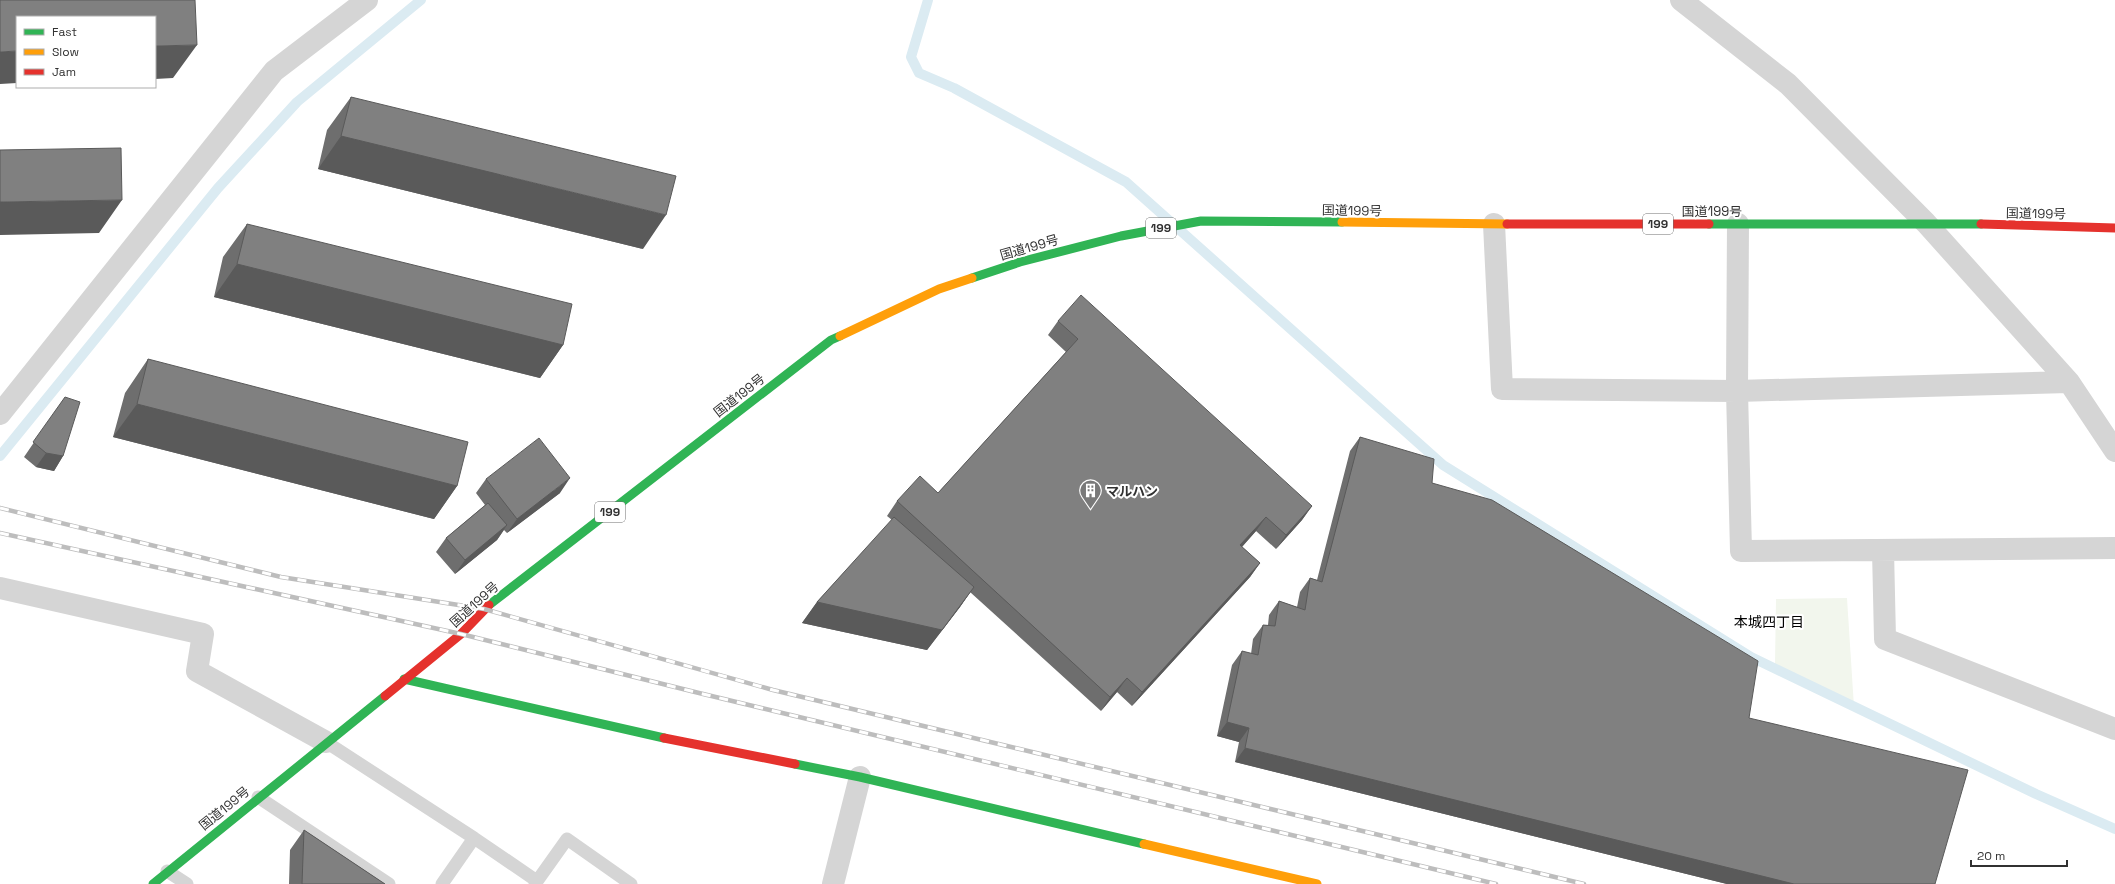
<svg xmlns="http://www.w3.org/2000/svg" width="2115" height="884" font-family="'Space Grotesk','Noto Sans JP',sans-serif">
<style>
.green{fill:#f2f6ed}
.lines{fill:none;stroke-linecap:round;stroke-linejoin:round}
.stream{stroke:#dbebf2;stroke-width:10}
.lane{stroke:#d5d5d5;stroke-width:13}
.street{stroke:#d5d5d5;stroke-width:22}
.fast{stroke:#30b455;stroke-width:9}
.slow{stroke:#ff9f0a;stroke-width:9}
.jam{stroke:#e5322d;stroke-width:9}
.rail-casing{stroke:#bdbdbd;stroke-width:4.5}
.rail{stroke:#fff;stroke-width:3;stroke-dasharray:9;stroke-linecap:butt}
.wall{fill:#6e6e6e}
.shaded-wall{fill:#5a5a5a}
.building{fill:#808080;stroke:#5a5a5a}
.labels{text-anchor:middle;stroke-width:4;stroke-linejoin:round;paint-order:stroke}
.shield{fill:#fff;stroke:#6f6f6f;stroke-width:1}
.shield-label{font-size:12px;font-weight:bold;fill:#313131}
.street-label{font-size:13px;fill:#313131;stroke:#fff}
.poi-label{font-size:13px;font-weight:bold;fill:#313131;stroke:#fff;text-anchor:start}
.neighbourhood-label{font-size:14px;fill:#000;stroke:#fff}
</style>
<rect width="100%" height="100%" fill="#fff"/>
<path class="green" d="M 1847,598 L 1854,707 L 1775,664 L 1776,599 Z"/>
<g class="lines">
<path class="stream" d="M 928,0 L 911,57 L 919,73 L 954,88 L 1126,182 L 1443,465 L 1751,657 L 2036,794 L 2115,829
M 0,456 L 218,188 L 297,102 L 421,0"/>
<path class="lane" d="M 326,742 L 474,838 L 442,884
M 258,797 L 389,884
M 474,838 L 537,881
M 167,871 L 187,884
M 535,884 L 567,839 L 631,884"/>
<path class="street" d="M 1681,0 L 1788,84 L 1926,223 L 2069,382 L 2115,451
M 1494,224 L 1502,389 L 1737,391 L 2069,382
M 1738,224 L 1737,391 L 1741,551 L 2115,548
M 0,414 L 274,71 L 367,0
M 1883,550 L 1885,639 L 2115,729
M 0,588 L 203,634 L 197,671 L 326,742
M 833,884 L 860,777"/>
<path class="fast" d="M 1709,224 L 1981,224
M 972,278 L 1020,262 L 1121,236 L 1201,221 L 1342,222
M 489,605 L 831,340 L 840,336
M 404,679 L 664,738
M 795,764 L 860,777 L 1144,844
M 153,884 L 385,696"/>
<path class="slow" d="M 1342,222 L 1507,224
M 840,336 L 939,289 L 972,278
M 1144,844 L 1317,884"/>
<path class="jam" d="M 1507,224 L 1709,224
M 1981,224 L 2115,228
M 385,696 L 461,634 L 489,605
M 664,738 L 795,764"/>
<defs>
<path id="rail" d="M 0,508 L 281,577 L 484,609 L 773,690 L 1584,884
M 0,533 L 461,634 L 699,693 L 1496,884"/>
</defs>
<use href="#rail" class="rail-casing"/>
<use href="#rail" class="rail"/>
</g>
<path class="wall" d="M 351,97 L 643,249 L 318,169 L 327,130 Z
M 247,224 L 563,345 L 540,378 L 214,297 L 223,257 Z
M 1058,321 L 1312,506 L 1302,520 L 1276,549 L 1256,531 L 1242,547 L 1260,563 L 1250,577 L 1132,706 L 1117,692 L 1101,711 L 970,592 L 960,607 L 927,650 L 802,623 L 817,602 L 892,520 L 887,516 L 897,501 L 938,493 L 1066,352 L 1048,335 Z
M 148,359 L 457,486 L 434,519 L 113,437 L 125,393 Z
M 65,397 L 63,456 L 54,471 L 36,467 L 24,457 Z
M 1360,437 L 1432,483 L 1749,718 L 1935,884 L 1727,884 L 1235,762 L 1239,742 L 1217,736 L 1232,665 L 1242,651 L 1251,654 L 1253,639 L 1263,625 L 1268,625 L 1269,615 L 1279,601 L 1297,607 L 1300,592 L 1310,578 L 1317,580 L 1350,451 Z
M 486,479 L 560,493 L 507,533 L 504,530 L 497,540 L 455,574 L 436,552 L 446,538 L 485,505 L 476,493 Z
M 304,830 L 385,884 L 289,884 L 290,850 Z"/>
<path class="shaded-wall" d="M 197,45 L 173,78 L 155,79 L 155,46 Z
M 17,51 L 17,83 L 0,84 L 0,52 Z
M 341,136 L 666,215 L 643,249 L 318,169 Z
M 122,200 L 99,233 L 0,235 L 0,202 Z
M 237,264 L 563,345 L 540,378 L 214,297 Z
M 137,404 L 457,486 L 434,519 L 113,437 Z
M 46,453 L 63,456 L 54,471 L 36,467 Z
M 570,478 L 560,493 L 507,533 L 517,519 Z
M 1312,506 L 1302,520 L 1276,549 L 1286,535 Z
M 1266,517 L 1256,531 L 1230,560 L 1240,545 Z
M 507,525 L 497,540 L 455,574 L 465,560 Z
M 1260,563 L 1250,577 L 1132,706 L 1142,692 Z
M 974,587 L 960,607 L 927,650 L 802,623 L 817,602 Z
M 1127,678 L 1117,692 L 1101,711 L 1110,697 Z
M 1227,722 L 1249,728 L 1239,742 L 1217,736 Z
M 1245,748 L 1794,884 L 1727,884 L 1235,762 Z"/>
<path class="building" d="M 0,0 L 195,0 L 197,45 L 155,46 L 155,17 L 17,17 L 17,51 L 0,52 Z
M 351,97 L 676,176 L 666,215 L 341,136 Z
M 121,148 L 122,200 L 0,202 L 0,150 Z
M 247,224 L 572,304 L 563,345 L 237,264 Z
M 1081,295 L 1312,506 L 1286,535 L 1266,517 L 1240,545 L 1260,563 L 1142,692 L 1127,678 L 1110,697 L 897,501 L 920,476 L 938,493 L 1078,339 L 1058,321 Z
M 148,359 L 468,442 L 457,486 L 137,404 Z
M 65,397 L 80,402 L 63,456 L 46,453 L 33,442 Z
M 1360,437 L 1434,459 L 1432,483 L 1492,500 L 1758,661 L 1749,718 L 1968,770 L 1935,884 L 1794,884 L 1245,748 L 1249,728 L 1227,722 L 1242,651 L 1258,655 L 1263,625 L 1275,626 L 1279,601 L 1305,610 L 1310,578 L 1322,582 Z
M 539,438 L 570,478 L 517,519 L 486,479 Z
M 488,503 L 507,525 L 465,560 L 446,538 Z
M 894,517 L 974,587 L 942,630 L 817,602 Z
M 304,830 L 385,884 L 302,884 Z"/>
<defs>
<symbol id="building-pin" viewBox="-11 -11 22 30"><path d="M0 17L-7.5 6A9.5 9.5 0 1 1 7.5 6Z" fill="#797979" stroke="#fff"/><path d="M-4-6H4V6H1V3H-1V6H-4ZM-2.5-4.3h1.7v1.8h-1.7ZM.8-4.3h1.7v1.8H.8ZM-2.5-1h1.7V.8h-1.7ZM.8-1h1.7V.8H.8Z" fill="#fff"/></symbol>
</defs>
<g fill-rule="evenodd">
<use href="#building-pin" x="1078" y="478" width="25" height="34"/>
</g>
<g class="labels">
<g class="shield">
<rect x="1643" y="214" width="30" height="20" rx="3"/>
<rect x="1146" y="218" width="30" height="20" rx="3"/>
<rect x="595" y="502" width="30" height="20" rx="3"/>
</g>
<g class="shield-label">
<text x="1658" y="228">199</text>
<text x="1161" y="232">199</text>
<text x="610" y="516">199</text>
</g>
<g class="street-label">
<text transform="translate(1352 210) rotate(1)" y="5">国道199号</text>
<text x="1712" y="216">国道199号</text>
<text transform="translate(2036 213) rotate(1)" y="5">国道199号</text>
<text transform="translate(1029 247) rotate(-16)" y="5">国道199号</text>
<text transform="translate(739 395) rotate(-38)" y="5">国道199号</text>
<text transform="translate(474 604) rotate(-42)" y="5">国道199号</text>
<text transform="translate(224 808) rotate(-39)" y="5">国道199号</text>
</g>
<g class="poi-label">
<text x="1106" y="496">マルハン</text>
</g>
<g class="neighbourhood-label">
<text x="1769" y="627">本城四丁目</text>
</g>
</g>
<rect x="16" y="16" width="140" height="72" fill="#ffffff" stroke="#adadad"/>
<rect x="24" y="29" width="20" height="6" fill="#30b455" stroke="#adadad"/>
<text x="52" y="36" font-size="12" fill="#313131">Fast</text>
<rect x="24" y="49" width="20" height="6" fill="#ff9f0a" stroke="#adadad"/>
<text x="52" y="56" font-size="12" fill="#313131">Slow</text>
<rect x="24" y="69" width="20" height="6" fill="#e5322d" stroke="#adadad"/>
<text x="52" y="76" font-size="12" fill="#313131">Jam</text>
<path d="M1971 860v6h96v-6" fill="none" stroke="#313131" stroke-width="2"/>
<text x="1977" y="860" font-size="12" fill="#313131" stroke="#ffffff" stroke-width="3" paint-order="stroke">20 m</text>
</svg>
